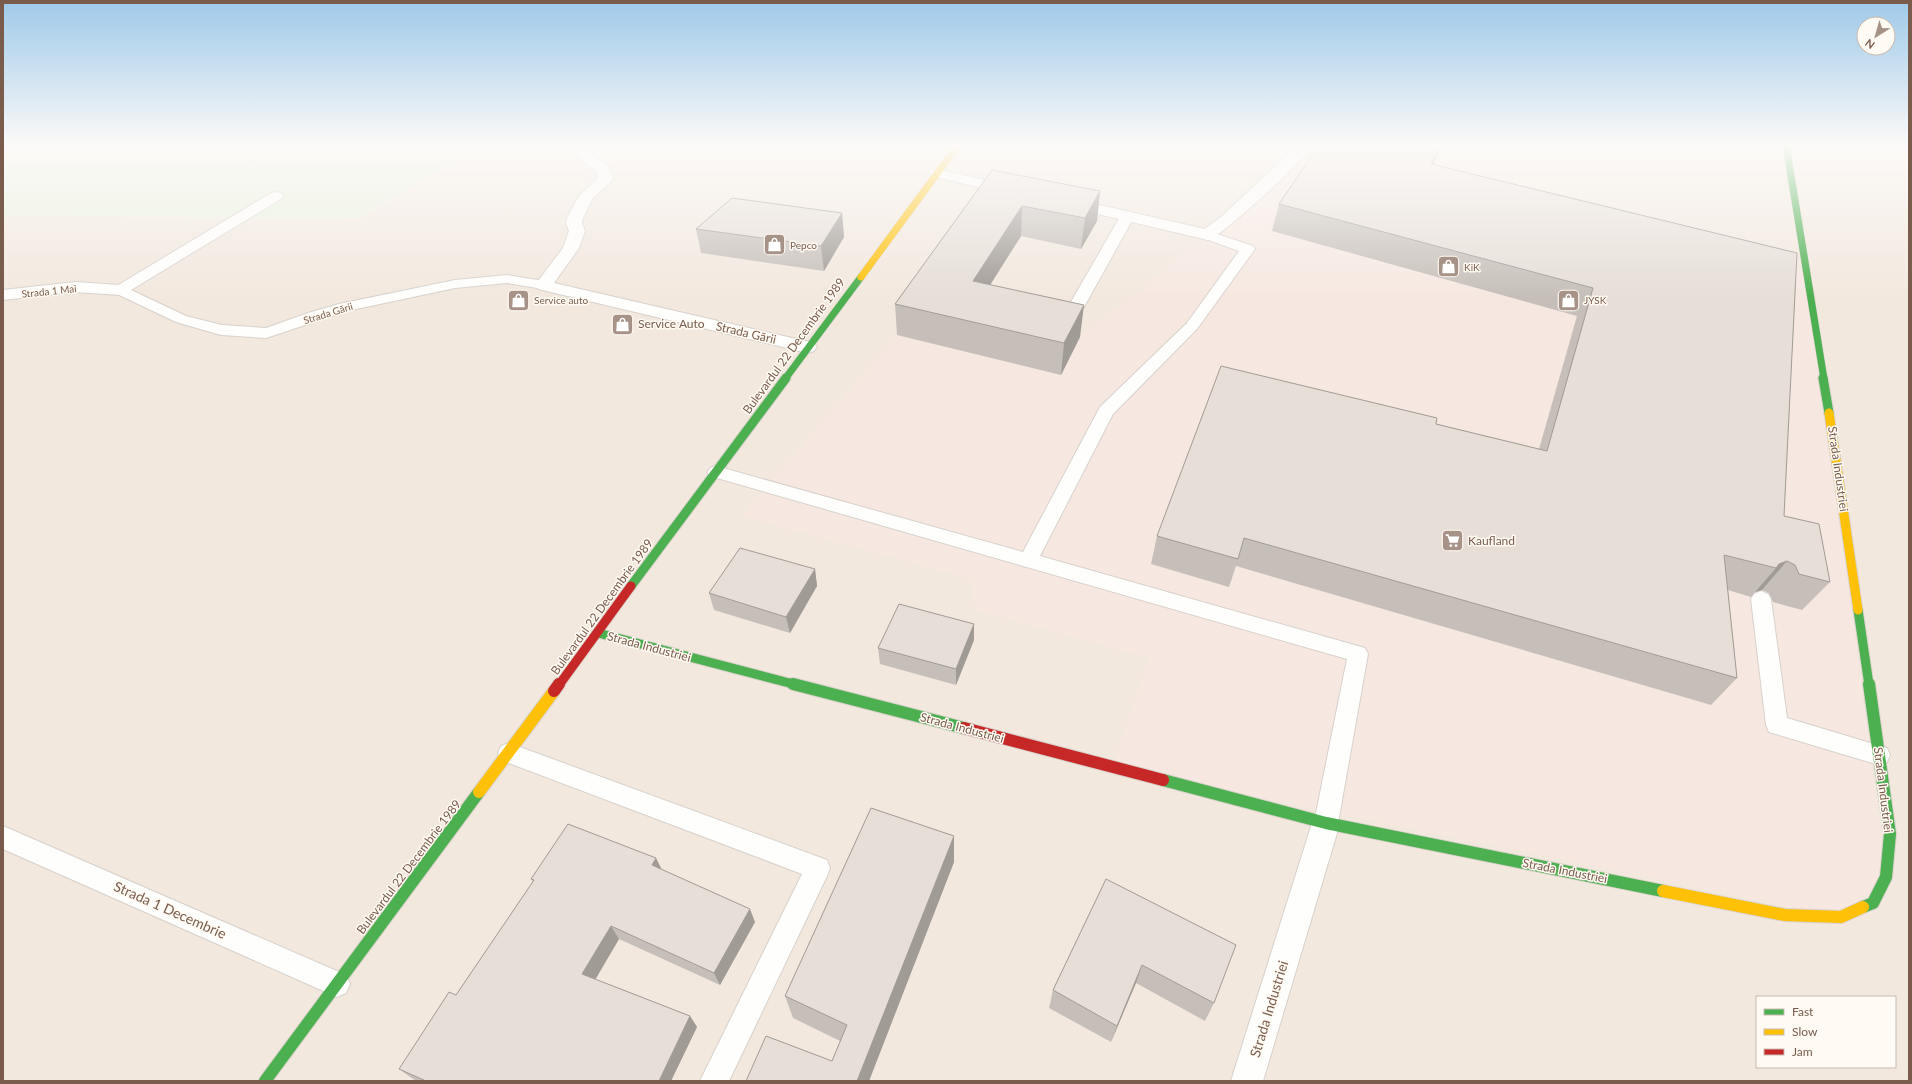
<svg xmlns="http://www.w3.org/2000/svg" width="1912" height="1084" font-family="Lato,sans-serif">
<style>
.residential{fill:#f2e8de;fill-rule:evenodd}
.commercial{fill:#f6e8e1}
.green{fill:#e7f0db}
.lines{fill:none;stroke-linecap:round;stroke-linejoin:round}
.lane-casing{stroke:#d7d1cb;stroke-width:2}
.street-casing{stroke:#d7d1cb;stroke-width:2}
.fast-far2-casing{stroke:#d9d2cb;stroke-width:8}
.fast-far1-casing{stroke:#d9d2cb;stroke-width:11}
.fast-casing{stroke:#d9d2cb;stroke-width:14}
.slow-far2-casing{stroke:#d9d2cb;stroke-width:8}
.slow-far1-casing{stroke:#d9d2cb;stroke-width:11}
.slow-casing{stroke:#d9d2cb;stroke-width:14}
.jam-far1-casing{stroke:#d9d2cb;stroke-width:11}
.jam-casing{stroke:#d9d2cb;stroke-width:14}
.lane{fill:#fefefd;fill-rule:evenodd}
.street{fill:#fefefd;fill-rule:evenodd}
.fast-far2{stroke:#4caf50;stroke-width:7}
.fast-far1{stroke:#4caf50;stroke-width:9}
.fast{stroke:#4caf50;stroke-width:12}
.slow-far2{stroke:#ffc107;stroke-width:7}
.slow-far1{stroke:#ffc107;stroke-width:9}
.slow{stroke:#ffc107;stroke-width:12}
.jam-far1{stroke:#c62828;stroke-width:9}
.jam{stroke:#c62828;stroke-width:12}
.wall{fill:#c6bfb9}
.shaded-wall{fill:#a19b96}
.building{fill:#e6ded7;stroke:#a19b96}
.labels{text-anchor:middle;stroke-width:3;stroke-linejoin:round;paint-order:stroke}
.far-poi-label{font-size:10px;fill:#7a5c4d;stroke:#fffaf3;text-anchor:start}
.far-street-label{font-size:10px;fill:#7a5c4d;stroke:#fffaf3}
.poi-label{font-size:12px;fill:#7a5c4d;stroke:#fffaf3;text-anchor:start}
.street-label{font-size:12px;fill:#7a5c4d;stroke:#fffaf3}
.near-street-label{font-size:14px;fill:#7a5c4d;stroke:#fffaf3}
</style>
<rect width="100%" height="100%" fill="#f9f5f0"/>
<path class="residential" d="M 480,145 L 1909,145 L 1909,1081 L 3,1081 L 3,215 L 359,218 ZM 1757,997 L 1895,997 L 1895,1067 L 1757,1067 Z"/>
<path class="commercial" d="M 1307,145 L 1320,145 L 1808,274 L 1886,877 L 1841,917 L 1112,767 L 1149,658 L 975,610 L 971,579 L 741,516 L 897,335 L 1061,375 L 1080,337 L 1208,235 Z"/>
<path class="green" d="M 3,145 L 480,145 L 359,218 L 3,215 Z"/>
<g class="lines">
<defs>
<path id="lane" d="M 276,192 L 281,193 L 283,196 L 281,199 L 131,290 L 186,316 L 222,325 L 266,328 L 308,313 L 339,304 L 455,280 L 507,275 L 544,281 L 549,282 L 551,285 L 549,288 L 544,289 L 507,283 L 455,288 L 347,311 L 266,338 L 221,335 L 176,322 L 115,293 L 113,290 L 115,287 L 271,193 Z
M 1127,213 L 1132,214 L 1134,217 L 1084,307 L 1081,310 L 1071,310 L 1068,307 L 1120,217 L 1122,214 Z
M 1208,231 L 1253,246 L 1255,249 L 1197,329 L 1113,414 L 1040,556 L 1365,648 L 1368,654 L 1338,823 L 1334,831 L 1326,834 L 1318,831 L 1314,823 L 1347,659 L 710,476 L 707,472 L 710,468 L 716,466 L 1023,552 L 1100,407 L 1187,323 L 1239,251 L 1203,238 L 1201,235 L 1203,232 Z
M 1761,591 L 1768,594 L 1771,599 L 1787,718 L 1887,748 L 1890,755 L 1887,762 L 1879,765 L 1769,732 L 1766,725 L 1751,599 L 1754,594 Z
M 509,743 L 827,860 L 830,868 L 827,876 L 729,1081 L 700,1081 L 802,874 L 501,760 L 498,753 L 501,746 Z
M 3,826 L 346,975 L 350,984 L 346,993 L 337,997 L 328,993 L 3,849 Z"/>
<path id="street" d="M 577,145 L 591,145 L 590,154 L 606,164 L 614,179 L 593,198 L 583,218 L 582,223 L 585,231 L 579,248 L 554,283 L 814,343 L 817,347 L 814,351 L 808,353 L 538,289 L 535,285 L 563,248 L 569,231 L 566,223 L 567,218 L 579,196 L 598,178 L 596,171 L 576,156 L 575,150 Z
M 1298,145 L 1314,145 C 1305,159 1221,237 1208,240 L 1064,206 L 1061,203 L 1064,200 L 1069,198 L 1205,229 L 1222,216 Z
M 937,169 L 1015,187 L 1018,190 L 1015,193 L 1010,195 L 932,176 L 930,173 L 932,170 Z
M 75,282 L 120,285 L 126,286 L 129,290 L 126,294 L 120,295 L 75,292 L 3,300 L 3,290 Z
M 1326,810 L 1336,814 L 1340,823 L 1263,1081 L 1231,1081 L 1312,823 L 1316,814 Z"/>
<path id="fast-far2" d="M 1786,145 L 1824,379
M 785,379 L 861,277"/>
<path id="fast-far1" d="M 1823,378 L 1829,413
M 631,586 L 786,378
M 1858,610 L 1869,685
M 598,633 L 797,685"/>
<path id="fast" d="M 793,684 L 964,728
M 1163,780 L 1326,823 L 1663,891
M 1863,907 L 1873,903 L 1886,877 L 1890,834 L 1869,684
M 265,1081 L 479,792"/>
<path id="slow-far2" d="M 861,277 L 958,145"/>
<path id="slow-far1" d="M 1829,413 L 1858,610"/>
<path id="slow" d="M 479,792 L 554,691
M 1663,891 L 1785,915 L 1841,917 L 1863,907"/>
<path id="jam-far1" d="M 559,685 L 631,586"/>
<path id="jam" d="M 554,691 L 559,684
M 964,728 L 1163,780"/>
</defs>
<use href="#lane" class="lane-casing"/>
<use href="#street" class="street-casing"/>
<use href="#fast-far2" class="fast-far2-casing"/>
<use href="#fast-far1" class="fast-far1-casing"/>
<use href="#fast" class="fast-casing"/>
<use href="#slow-far2" class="slow-far2-casing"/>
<use href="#slow-far1" class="slow-far1-casing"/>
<use href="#slow" class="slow-casing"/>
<use href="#jam-far1" class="jam-far1-casing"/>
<use href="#jam" class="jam-casing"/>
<use href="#lane" class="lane"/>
<use href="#street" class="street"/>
<use href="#fast-far2" class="fast-far2"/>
<use href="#fast-far1" class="fast-far1"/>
<use href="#fast" class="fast"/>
<use href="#slow-far2" class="slow-far2"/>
<use href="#slow-far1" class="slow-far1"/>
<use href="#slow" class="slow"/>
<use href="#jam-far1" class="jam-far1"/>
<use href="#jam" class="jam"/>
</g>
<path class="wall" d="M 1434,165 L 1797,253 L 1784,516 L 1830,582 L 1802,610 L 1773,602 L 1769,593 L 1762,590 L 1755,592 L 1751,597 L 1728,590 L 1737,678 L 1711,705 L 1236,566 L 1229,587 L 1151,564 L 1157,536 L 1436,424 L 1539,449 L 1577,316 L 1272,231 L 1279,204 Z
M 992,170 L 1100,191 L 1097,221 L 1081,249 L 1021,236 L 990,285 L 1080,337 L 1061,375 L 897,335 L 895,304 Z
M 842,213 L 844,237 L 824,271 L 701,253 L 696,229 Z
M 815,569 L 817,586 L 790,633 L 714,610 L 709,593 Z
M 974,624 L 974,640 L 956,685 L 880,664 L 878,648 Z
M 954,836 L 954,862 L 869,1081 L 746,1081 L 832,1061 L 840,1041 L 793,1018 L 785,996 Z
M 656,858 L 661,869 L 755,922 L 720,985 L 619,939 L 595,979 L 690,1016 L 697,1027 L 671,1081 L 417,1081 L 413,1079 L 399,1069 L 456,995 L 533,882 L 531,879 Z
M 1106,879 L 1214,1003 L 1205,1021 L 1136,983 L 1111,1042 L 1049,1008 L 1053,990 Z"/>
<path class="shaded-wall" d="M 1439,150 L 1429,177 L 1431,164 Z
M 1100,191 L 1097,221 L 1081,249 L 1085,218 Z
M 1022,206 L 1021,236 L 973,312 L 973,281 Z
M 842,213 L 844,237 L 824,271 L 821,246 Z
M 1084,305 L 1080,337 L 1061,375 L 1064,343 Z
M 1787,561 L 1762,590 L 1755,592 L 1776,568 L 1779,564 Z
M 815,569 L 817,586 L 790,633 L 786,617 Z
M 974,624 L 974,640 L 956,685 L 956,669 Z
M 954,836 L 954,862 L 869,1081 L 857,1081 Z
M 656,858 L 663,872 L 652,865 Z
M 750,909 L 755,922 L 720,985 L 714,973 Z
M 611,926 L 619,939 L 591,987 L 582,974 Z
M 1142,965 L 1136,983 L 1111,1042 L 1117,1026 Z
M 690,1016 L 697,1027 L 671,1081 L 659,1081 Z"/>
<path class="building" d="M 1319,145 L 1420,145 L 1439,150 L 1431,164 L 1797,253 L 1784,516 L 1819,524 L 1830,582 L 1799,574 L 1795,565 L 1787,561 L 1779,564 L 1776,568 L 1724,555 L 1737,678 L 1244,538 L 1238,559 L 1157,536 L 1221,366 L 1437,418 L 1436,424 L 1547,451 L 1593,288 L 1279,204 Z
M 992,170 L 1100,191 L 1085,218 L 1022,206 L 973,281 L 1084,305 L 1064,343 L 895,304 Z
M 732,198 L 842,213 L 821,246 L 696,229 Z
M 740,548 L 815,569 L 786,617 L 709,593 Z
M 899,604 L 974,624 L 956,669 L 878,648 Z
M 871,808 L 954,836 L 857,1081 L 746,1081 L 766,1036 L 832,1061 L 847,1025 L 785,996 Z
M 568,824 L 656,858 L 652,865 L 750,909 L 714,973 L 611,926 L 582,974 L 690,1016 L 659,1081 L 426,1081 L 399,1069 L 449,992 L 456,995 L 534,880 L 531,879 Z
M 1106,879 L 1236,945 L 1214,1003 L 1142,965 L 1117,1026 L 1053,990 Z"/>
<linearGradient id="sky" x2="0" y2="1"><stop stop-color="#9ec9e9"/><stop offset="0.49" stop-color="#fcfaf8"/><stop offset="1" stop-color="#fcfaf8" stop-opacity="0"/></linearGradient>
<rect width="1912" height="297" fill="url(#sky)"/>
<defs>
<symbol id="shop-square" viewBox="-11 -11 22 22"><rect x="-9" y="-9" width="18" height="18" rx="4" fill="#a69286" stroke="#fffaf3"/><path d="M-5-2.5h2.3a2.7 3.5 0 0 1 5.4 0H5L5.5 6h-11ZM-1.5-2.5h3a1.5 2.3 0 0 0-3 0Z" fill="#fff"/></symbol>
<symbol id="supermarket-square" viewBox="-11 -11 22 22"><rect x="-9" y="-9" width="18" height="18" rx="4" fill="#a69286" stroke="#fffaf3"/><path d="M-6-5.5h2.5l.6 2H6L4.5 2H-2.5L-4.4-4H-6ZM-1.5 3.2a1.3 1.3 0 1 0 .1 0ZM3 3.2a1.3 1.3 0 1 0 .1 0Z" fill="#fff"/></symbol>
</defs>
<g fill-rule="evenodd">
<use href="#shop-square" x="762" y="232" width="25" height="25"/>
<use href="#shop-square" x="1436" y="254" width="25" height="25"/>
<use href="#shop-square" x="506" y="288" width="25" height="25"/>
<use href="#shop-square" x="1556" y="288" width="25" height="25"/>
<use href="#shop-square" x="610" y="312" width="25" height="25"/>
<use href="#supermarket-square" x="1440" y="528" width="25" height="25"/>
</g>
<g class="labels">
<g class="far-poi-label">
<text x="790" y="249">Pepco</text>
<text x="1464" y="271">KiK</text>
<text x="534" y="304">Service auto</text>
<text x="1584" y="304">JYSK</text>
</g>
<g class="far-street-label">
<text transform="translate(49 291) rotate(-6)" y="4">Strada 1 Mai</text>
<text transform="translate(328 313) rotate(-17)" y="4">Strada Gării</text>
</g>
<g class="poi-label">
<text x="638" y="328">Service Auto</text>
<text x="1468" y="545">Kaufland</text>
</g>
<g class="street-label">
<text transform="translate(746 333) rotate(13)" y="4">Strada Gării</text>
<text transform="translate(794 346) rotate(-54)" y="4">Bulevardul 22 Decembrie 1989</text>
<text transform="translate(1838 469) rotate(82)" y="4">Strada Industriei</text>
<text transform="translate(602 607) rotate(-54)" y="4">Bulevardul 22 Decembrie 1989</text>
<text transform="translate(649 647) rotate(15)" y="4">Strada Industriei</text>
<text transform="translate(962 728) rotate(15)" y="4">Strada Industriei</text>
<text transform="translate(1883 790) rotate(83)" y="4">Strada Industriei</text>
<text transform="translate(409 867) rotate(-53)" y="4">Bulevardul 22 Decembrie 1989</text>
<text transform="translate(1565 871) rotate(11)" y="4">Strada Industriei</text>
</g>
<g class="near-street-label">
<text transform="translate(170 910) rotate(24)" y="5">Strada 1 Decembrie</text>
<text transform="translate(1269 1009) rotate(-73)" y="5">Strada Industriei</text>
</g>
</g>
<rect width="1912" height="1084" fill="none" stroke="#7a5c4d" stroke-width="8"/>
<rect x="1756" y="996" width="140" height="72" fill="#fffaf3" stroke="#cabbb1"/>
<rect x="1764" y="1009" width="20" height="6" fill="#4caf50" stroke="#cabbb1"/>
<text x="1792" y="1016" font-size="12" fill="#7a5c4d">Fast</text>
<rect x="1764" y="1029" width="20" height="6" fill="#ffc107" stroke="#cabbb1"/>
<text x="1792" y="1036" font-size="12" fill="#7a5c4d">Slow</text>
<rect x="1764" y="1049" width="20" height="6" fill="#c62828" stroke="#cabbb1"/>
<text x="1792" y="1056" font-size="12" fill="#7a5c4d">Jam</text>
<g transform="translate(1876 36) rotate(217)"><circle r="19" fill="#fffaf3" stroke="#cabbb1"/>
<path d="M0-3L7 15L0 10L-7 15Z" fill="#a69286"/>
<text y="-6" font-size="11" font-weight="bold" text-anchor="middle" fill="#7a5c4d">N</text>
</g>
</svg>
